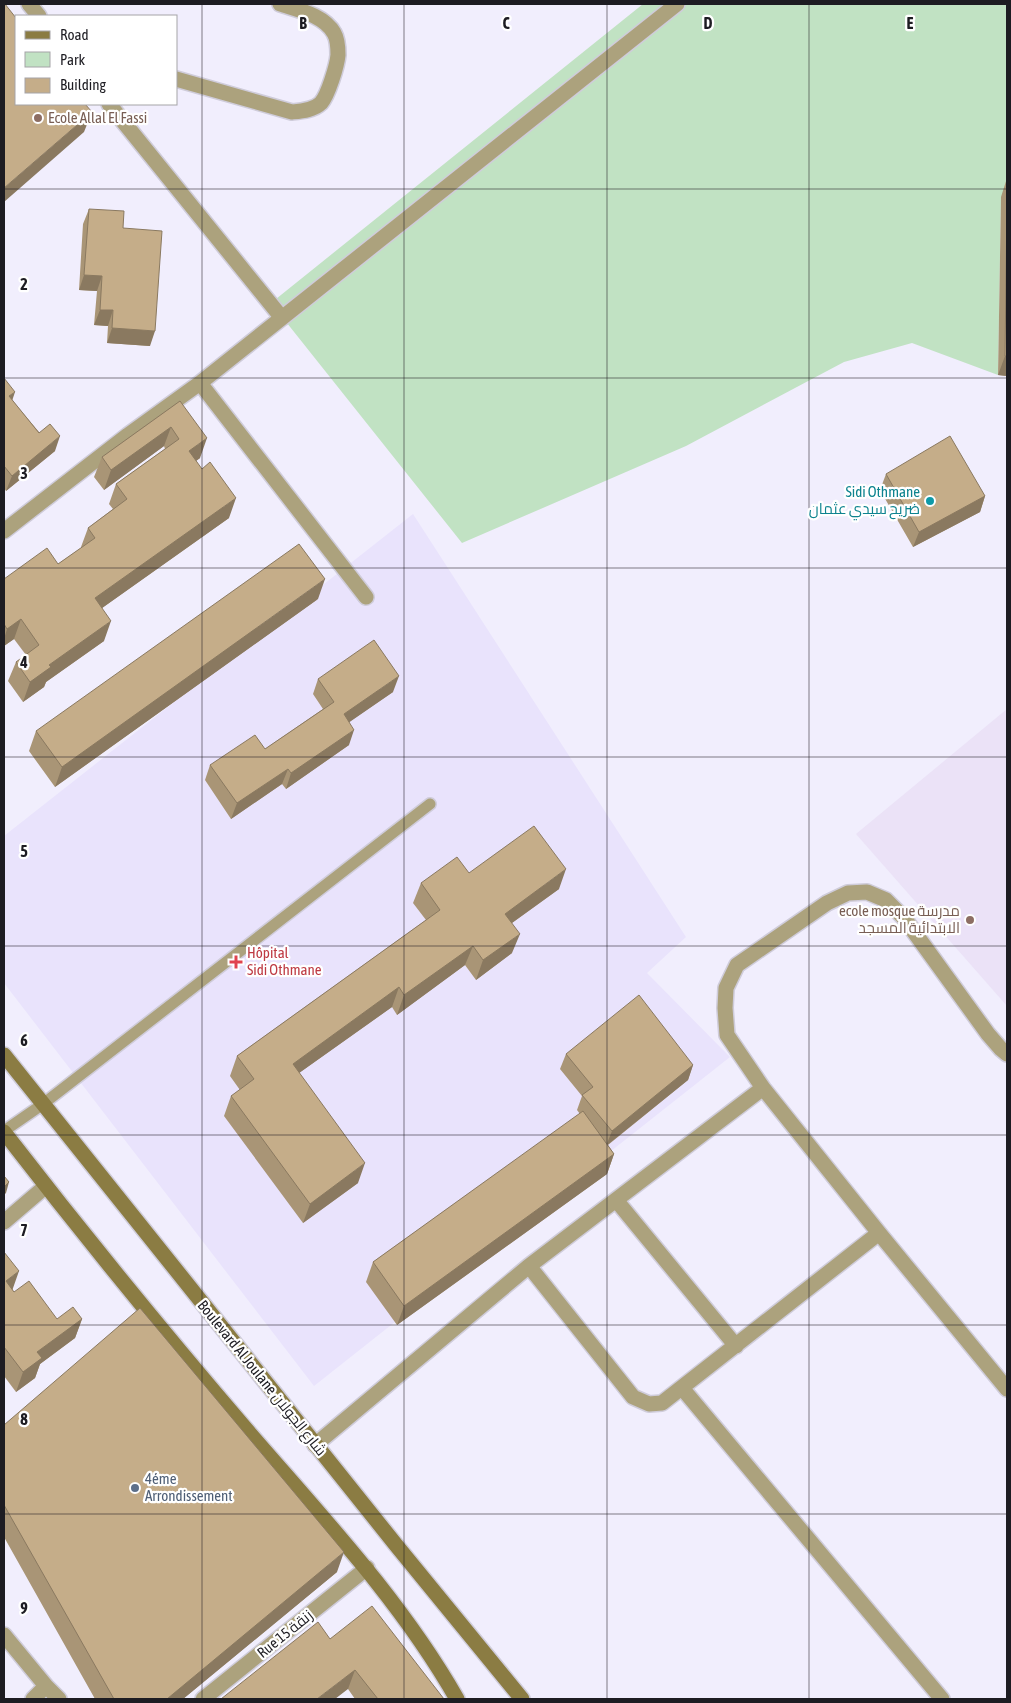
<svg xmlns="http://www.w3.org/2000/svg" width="1011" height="1703" font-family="'Asap Condensed',Cairo,sans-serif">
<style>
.built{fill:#e9e3fc}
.education{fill:#ebe2f7}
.green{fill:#c1e2c3}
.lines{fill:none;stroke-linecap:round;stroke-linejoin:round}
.lane-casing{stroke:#cfccda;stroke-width:14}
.street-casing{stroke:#cfccda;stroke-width:18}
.secondary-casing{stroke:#cfccda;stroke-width:18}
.lane{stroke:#aca27d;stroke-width:11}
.street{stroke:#aca27d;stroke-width:15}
.secondary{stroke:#8b7c43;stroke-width:15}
.wall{fill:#a99576}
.shaded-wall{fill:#8a7960}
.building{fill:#c5ad89;stroke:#8a7960}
.grid{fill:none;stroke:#1d1c22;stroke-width:1;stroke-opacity:0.55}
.education-dot{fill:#8d6e63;stroke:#fff;stroke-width:2}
.culture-dot{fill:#0f9aa8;stroke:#fff;stroke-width:2}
.health-dot{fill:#e0444e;stroke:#fff;stroke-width:2}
.service-dot{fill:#5c6f8a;stroke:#fff;stroke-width:2}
.labels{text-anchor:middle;stroke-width:4.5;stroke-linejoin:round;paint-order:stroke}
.education-label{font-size:15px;fill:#785e54;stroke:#fff;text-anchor:start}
.culture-label{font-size:15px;fill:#0d838f;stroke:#fff;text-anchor:end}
.health-label{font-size:15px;fill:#be3a42;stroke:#fff;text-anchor:start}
.street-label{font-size:15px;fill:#1d1c22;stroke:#fff}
.service-label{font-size:15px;fill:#4e5e75;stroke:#fff;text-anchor:start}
.grid-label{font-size:16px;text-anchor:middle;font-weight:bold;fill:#1d1c22;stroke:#fff;stroke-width:4.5;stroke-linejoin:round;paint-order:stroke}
</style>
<rect width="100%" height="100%" fill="#f1eefd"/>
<path class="built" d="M 413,514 L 686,937 L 647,973 L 730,1057 L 314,1386 L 4,983 L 4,836 Z"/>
<path class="education" d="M 1007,709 L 1007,1006 L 856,834 Z"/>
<path class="green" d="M 643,4 L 1007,4 L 1007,197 L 1001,197 L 998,375 L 912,343 L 844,362 L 686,446 L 462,543 L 271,303 Z"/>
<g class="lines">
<defs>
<path id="lane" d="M 4,1131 L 43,1104 L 430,804"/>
<path id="street" d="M 29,4 L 39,16
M 176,79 L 292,112 C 302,111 314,110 321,103 C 328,95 337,66 338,55 C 338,49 337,38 334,33 C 324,15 298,10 280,4
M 109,104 L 282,318
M 200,383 L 366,597
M 4,531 L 128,435 L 200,383 L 677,4
M 1007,1054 L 1001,1049 L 988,1034 L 904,918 L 886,900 L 867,892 L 848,893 L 827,903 L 737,965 L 726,988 L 725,1008 L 727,1035 L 763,1088 L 879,1233 L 1007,1389
M 616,1200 L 736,1346
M 4,1222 L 46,1186
M 529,1266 L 633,1397 L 649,1404 L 662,1403 L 879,1233
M 682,1388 L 942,1699
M 315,1445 L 529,1266 L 763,1088
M 4,1635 L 46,1686 L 59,1699
M 33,1699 L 46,1686
M 203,1699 L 367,1568"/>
<path id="secondary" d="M 4,1055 L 396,1545 L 522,1699
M 4,1132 C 82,1233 162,1331 245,1428 C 320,1515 400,1599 457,1699"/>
</defs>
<use href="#lane" class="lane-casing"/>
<use href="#street" class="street-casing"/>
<use href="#secondary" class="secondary-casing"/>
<use href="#lane" class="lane"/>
<use href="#street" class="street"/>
<use href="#secondary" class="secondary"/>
</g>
<path class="wall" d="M 1007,178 L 1007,376 L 998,375 L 1001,197 Z
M 89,209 L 123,228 L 150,346 L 107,343 L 108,326 L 94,325 L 97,291 L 79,290 L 83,224 Z
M 4,378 L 12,400 L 55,451 L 6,491 L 4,488 Z
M 180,401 L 200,458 L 196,461 L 229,518 L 102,608 L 104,641 L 46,682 L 44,687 L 23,702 L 8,681 L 16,662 L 26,655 L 14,639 L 4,646 L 4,579 L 58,564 L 81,548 L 81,547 L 88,528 L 113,509 L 109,504 L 116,484 L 165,449 L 164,446 L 104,490 L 94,477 L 102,457 Z
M 886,474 L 985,496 L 980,512 L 913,547 L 880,490 Z
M 318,599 L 55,787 L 29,751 L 36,731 Z
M 318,679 L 393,692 L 349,722 L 349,745 L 286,789 L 282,784 L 231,819 L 205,780 L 210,765 L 265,749 L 323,709 L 313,694 Z
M 469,873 L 559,889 L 512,923 L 512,953 L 476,980 L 465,965 L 397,1015 L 392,1007 L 299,1073 L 358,1183 L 303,1223 L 224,1116 L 231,1096 L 240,1090 L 230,1076 L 237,1056 L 426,920 L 413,903 L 421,883 Z
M 566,1054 L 693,1065 L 688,1080 L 608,1145 L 614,1154 L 607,1174 L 397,1325 L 366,1282 L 373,1262 L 580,1114 L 577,1110 L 582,1096 L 560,1069 Z
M 4,1252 L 12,1289 L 14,1292 L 57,1319 L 82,1319 L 75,1338 L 40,1364 L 35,1378 L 16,1392 L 4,1376 Z
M 4,1425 L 337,1572 L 183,1699 L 95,1699 L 4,1537 Z
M 330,1639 L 444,1699 L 355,1699 L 348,1689 Z"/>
<path class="shaded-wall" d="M 92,112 L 84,132 L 4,202 L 4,188 Z
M 84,275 L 102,276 L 97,291 L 79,290 Z
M 100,310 L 113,310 L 108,326 L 94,325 Z
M 112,328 L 155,331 L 150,346 L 107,343 Z
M 1005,356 L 1007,356 L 1007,376 L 998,375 Z
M 15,392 L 10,407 L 9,396 Z
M 171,427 L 164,446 L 104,490 L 111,470 Z
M 60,436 L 55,451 L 6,491 L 12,476 Z
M 207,438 L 200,458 L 182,471 L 189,451 Z
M 985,496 L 980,512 L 913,547 L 919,532 Z
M 236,498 L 229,518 L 88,618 L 95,598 Z
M 325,579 L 318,599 L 55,787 L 62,767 Z
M 21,619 L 14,639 L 4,646 L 4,639 L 7,629 Z
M 111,621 L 104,641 L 46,682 L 44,687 L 23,702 L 30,682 L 49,665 Z
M 399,676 L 393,692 L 338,730 L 344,714 Z
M 354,730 L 349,745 L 286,789 L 291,773 Z
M 288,769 L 282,784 L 231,819 L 237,803 Z
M 566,869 L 559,889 L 498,933 L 505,914 Z
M 520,934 L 512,953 L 476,980 L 483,960 Z
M 473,946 L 465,965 L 397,1015 L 404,995 Z
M 399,987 L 392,1007 L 285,1083 L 293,1064 Z
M 693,1065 L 688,1080 L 606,1146 L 612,1131 Z
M 614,1154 L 607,1174 L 397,1325 L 404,1306 Z
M 365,1163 L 358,1183 L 303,1223 L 310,1204 Z
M 9,1182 L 6,1193 L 4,1195 L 4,1187 Z
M 19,1271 L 12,1291 L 6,1281 Z
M 82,1319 L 75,1338 L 40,1364 L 35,1378 L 16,1392 L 23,1372 L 37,1352 Z
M 344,1552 L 337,1572 L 183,1699 L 167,1699 Z
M 355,1670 L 348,1689 L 335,1699 L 317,1699 Z"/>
<path class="building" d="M 4,4 L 5,4 L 16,18 L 16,104 L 85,104 L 92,112 L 4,188 Z
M 1007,202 L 1007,356 L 1005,356 Z
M 89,209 L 124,211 L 123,228 L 162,231 L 155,331 L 112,328 L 113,310 L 100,310 L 102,276 L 84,275 Z
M 4,378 L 15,392 L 9,396 L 39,433 L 50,424 L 60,436 L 12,476 L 4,466 Z
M 180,401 L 207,438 L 189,451 L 202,469 L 210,462 L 236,498 L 95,598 L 111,621 L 49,665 L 51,667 L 30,682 L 16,662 L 39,645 L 21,619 L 7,629 L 4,624 L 4,579 L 47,548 L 58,564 L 95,538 L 88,528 L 127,499 L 116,484 L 179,439 L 171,427 L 111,470 L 102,457 Z
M 950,436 L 985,496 L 919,532 L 886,474 Z
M 299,544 L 325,579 L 62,767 L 36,731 Z
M 374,640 L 399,676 L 344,714 L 354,730 L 291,773 L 288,769 L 237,803 L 210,765 L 255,735 L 265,749 L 334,702 L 318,679 Z
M 534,826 L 566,869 L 505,914 L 520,934 L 483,960 L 473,946 L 404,995 L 399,987 L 293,1064 L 365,1163 L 310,1204 L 231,1096 L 254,1079 L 237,1056 L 440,910 L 421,883 L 457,857 L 469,873 Z
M 639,995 L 693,1065 L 612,1131 L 582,1095 L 593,1087 L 566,1054 Z
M 583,1111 L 614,1154 L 404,1306 L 373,1262 Z
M 4,1176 L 9,1182 L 4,1187 Z
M 4,1252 L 19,1271 L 6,1281 L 14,1292 L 29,1281 L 57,1319 L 73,1307 L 82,1319 L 37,1352 L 42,1358 L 23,1372 L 4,1347 Z
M 140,1308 L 344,1552 L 167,1699 L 114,1699 L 4,1505 L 4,1425 Z
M 372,1606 L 444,1699 L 378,1699 L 355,1670 L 317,1699 L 221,1699 L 318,1622 L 330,1639 Z"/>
<path class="grid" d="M 202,4 L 202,1699M 404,4 L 404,1699M 607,4 L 607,1699M 809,4 L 809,1699M 4,189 L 1007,189M 4,378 L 1007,378M 4,568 L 1007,568M 4,757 L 1007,757M 4,946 L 1007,946M 4,1135 L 1007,1135M 4,1325 L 1007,1325M 4,1514 L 1007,1514"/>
<g class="education-dot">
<circle cx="38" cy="118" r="5"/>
<circle cx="970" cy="920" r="5"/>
</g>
<circle class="culture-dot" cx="930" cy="501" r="5"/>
<path class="health-dot" d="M233.5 954.5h5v5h5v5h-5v5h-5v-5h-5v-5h5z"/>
<circle class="service-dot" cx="135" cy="1488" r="5"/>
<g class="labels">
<g class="education-label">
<text x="48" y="123">Ecole Allal El Fassi</text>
<text x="960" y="916" text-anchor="end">ecole mosque مدرسة<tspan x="960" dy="17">الابتدائية المسجد</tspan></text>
</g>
<g class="culture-label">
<text x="920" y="497">Sidi Othmane<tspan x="920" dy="17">ضريح سيدي عثمان</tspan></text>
</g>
<g class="health-label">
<text x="247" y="958">Hôpital<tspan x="247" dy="17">Sidi Othmane</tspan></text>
</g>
<g class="street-label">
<text transform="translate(262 1378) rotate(51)" y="5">Boulevard Al Joulane شارع الجولان</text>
<text transform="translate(285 1634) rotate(-39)" y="5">Rue 15 زنقة</text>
</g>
<g class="service-label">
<text x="145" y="1484">4éme<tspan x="145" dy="17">Arrondissement</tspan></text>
</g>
</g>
<g class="grid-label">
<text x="303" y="29">B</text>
<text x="506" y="29">C</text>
<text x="708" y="29">D</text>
<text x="910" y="29">E</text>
<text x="24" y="290">2</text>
<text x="24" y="479">3</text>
<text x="24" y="668">4</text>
<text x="24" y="857">5</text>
<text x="24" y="1046">6</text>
<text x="24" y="1236">7</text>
<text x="24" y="1425">8</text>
<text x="24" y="1614">9</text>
</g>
<rect width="1011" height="1703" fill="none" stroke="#1d1c22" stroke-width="10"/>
<rect x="15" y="15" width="162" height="90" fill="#ffffff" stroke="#a5a4a7"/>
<rect x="25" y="31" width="25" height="8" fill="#8b7c43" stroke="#a5a4a7"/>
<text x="60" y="40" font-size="15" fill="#1d1c22">Road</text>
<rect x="25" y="52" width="25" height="15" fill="#c1e2c3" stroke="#a5a4a7"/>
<text x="60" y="65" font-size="15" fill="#1d1c22">Park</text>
<rect x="25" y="78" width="25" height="15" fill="#c5ad89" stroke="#a5a4a7"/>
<text x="60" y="90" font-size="15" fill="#1d1c22">Building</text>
</svg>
